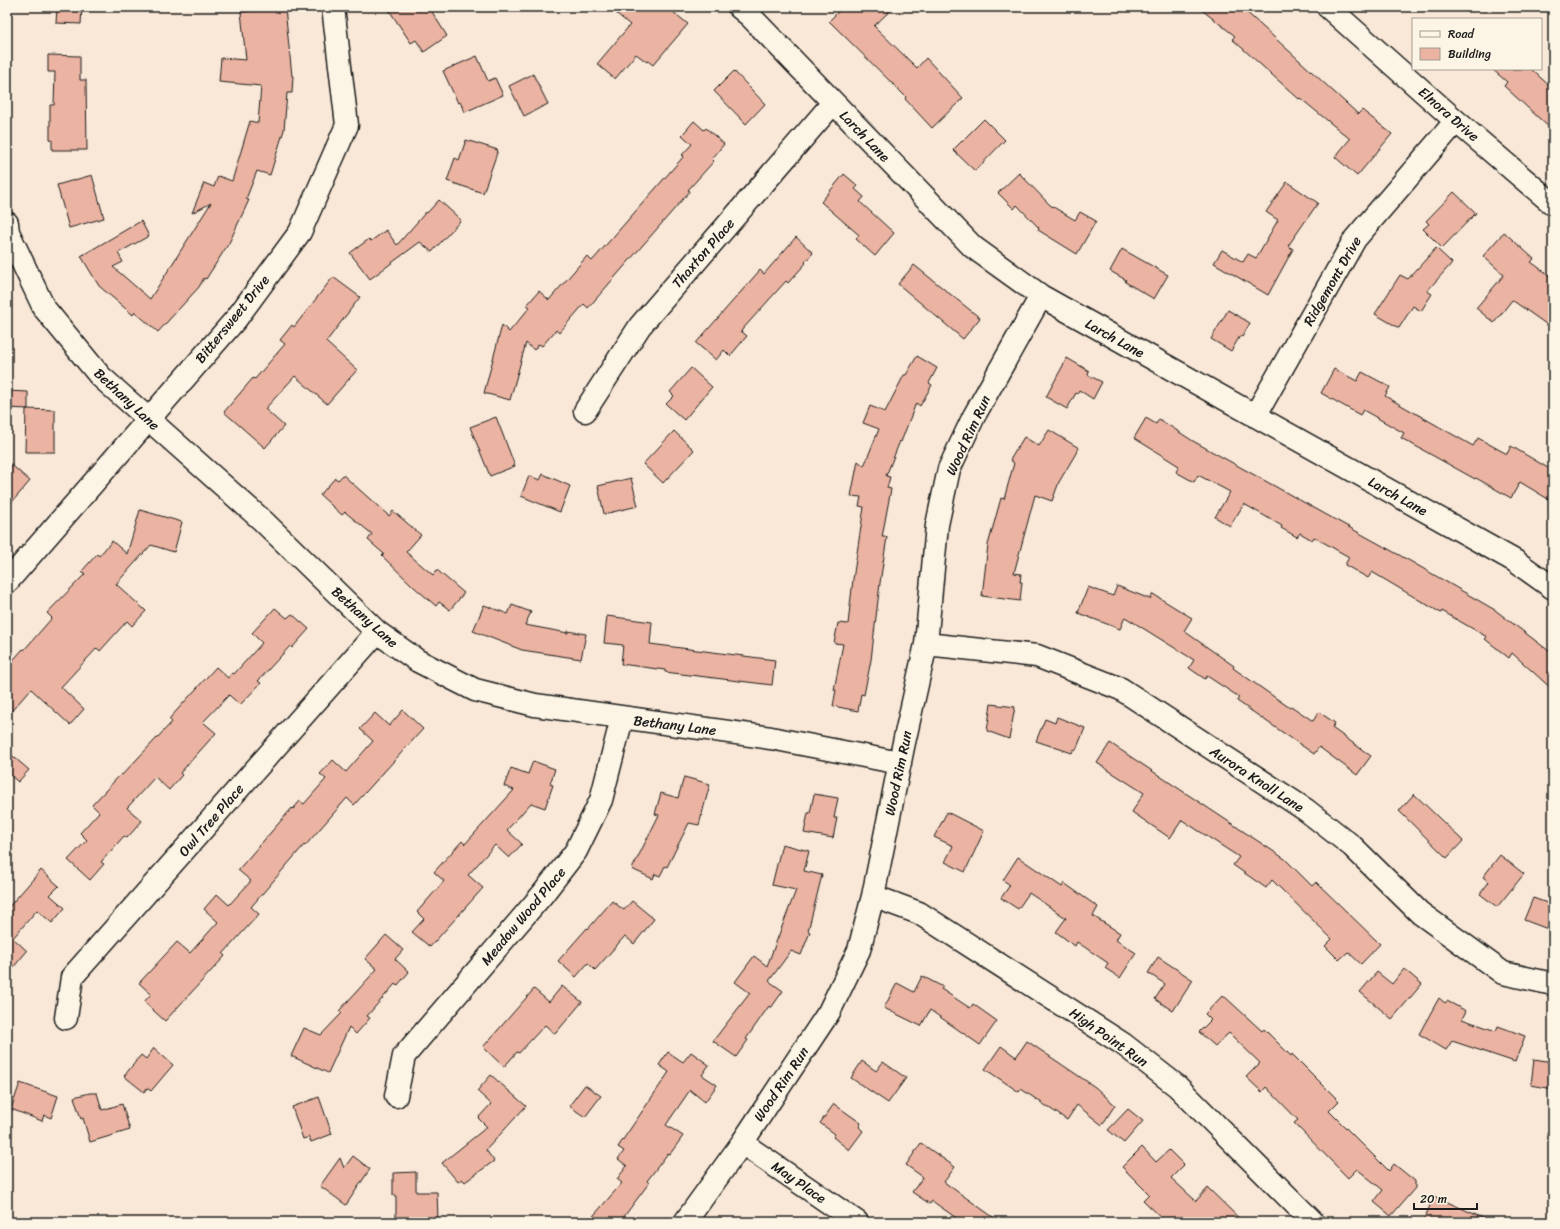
<svg xmlns="http://www.w3.org/2000/svg" width="1560" height="1229" font-family="Sriracha,sans-serif">
<style>
.building{fill:#ebb3a1;stroke:#1c1c1c}
.lines{fill:none;stroke-linecap:round;stroke-linejoin:round}
.minor-casing{stroke:#1c1c1c;stroke-width:25}
.minor{stroke:#fcf5e5;stroke-width:22}
.labels{text-anchor:middle;stroke-width:3;stroke-linejoin:round;paint-order:stroke}
.street-label{font-size:14px;fill:#1c1c1c;stroke:#fcf5e5}
</style>
<rect width="100%" height="100%" fill="#f9e8d7"/>
<filter id="ink" filterUnits="userSpaceOnUse"><feTurbulence type="fractalNoise" baseFrequency=".025" numOctaves="2"/><feDisplacementMap in="SourceGraphic" scale="8" xChannelSelector="R" yChannelSelector="G"/><feConvolveMatrix kernelMatrix="1 2 1 2 8 2 1 2 1" color-interpolation-filters="sRGB"/></filter>
<g filter="url(#ink)">
<path class="building" d="M 57,7 L 82,7 L 81,24 L 56,23 Z
M 387,7 L 429,7 L 447,36 L 424,52 L 416,40 L 411,43 Z
M 609,7 L 667,7 L 688,24 L 653,65 L 648,61 L 647,62 L 636,54 L 615,79 L 597,64 L 630,25 Z
M 843,7 L 894,7 L 874,26 L 917,68 L 926,58 L 963,98 L 932,128 L 905,99 L 906,97 L 829,21 Z
M 1198,7 L 1241,7 L 1358,114 L 1362,110 L 1392,134 L 1357,176 L 1335,157 L 1350,139 L 1300,98 L 1299,99 L 1232,39 L 1235,36 Z
M 285,8 L 292,76 L 293,76 L 292,93 L 287,93 L 284,130 L 270,175 L 257,171 L 246,199 L 249,200 L 229,243 L 206,279 L 204,278 L 199,287 L 158,332 L 135,312 L 133,315 L 99,286 L 81,256 L 141,221 L 149,236 L 118,253 L 123,262 L 113,267 L 150,299 L 211,203 L 192,213 L 204,183 L 214,187 L 218,176 L 232,181 L 250,121 L 258,123 L 261,86 L 219,82 L 221,58 L 246,60 L 241,12 Z
M 48,55 L 80,56 L 80,80 L 86,80 L 87,150 L 52,150 L 52,140 L 50,140 L 50,105 L 54,105 L 55,72 L 48,72 Z
M 477,56 L 488,81 L 495,78 L 503,95 L 465,112 L 460,102 L 458,103 L 443,71 Z
M 1492,69 L 1531,69 L 1553,89 L 1553,131 L 1504,86 L 1507,82 Z
M 734,71 L 765,104 L 746,124 L 714,91 Z
M 533,74 L 548,104 L 524,116 L 509,86 Z
M 984,119 L 1005,140 L 975,171 L 953,150 Z
M 694,121 L 704,130 L 706,128 L 724,144 L 712,159 L 714,161 L 688,190 L 690,191 L 588,308 L 584,304 L 559,333 L 556,330 L 542,346 L 539,344 L 534,350 L 526,343 L 510,400 L 484,393 L 502,325 L 509,332 L 530,307 L 527,305 L 539,291 L 549,300 L 587,256 L 592,261 L 684,156 L 682,155 L 692,144 L 682,135 Z
M 466,140 L 498,150 L 483,193 L 447,181 L 455,158 L 459,160 Z
M 1019,173 L 1050,205 L 1075,220 L 1080,212 L 1096,221 L 1077,254 L 1038,230 L 1039,228 L 1017,205 L 1014,209 L 998,193 Z
M 844,174 L 858,186 L 855,189 L 864,197 L 860,202 L 894,233 L 875,256 L 856,239 L 859,235 L 821,202 Z
M 92,175 L 104,218 L 69,228 L 57,185 Z
M 1287,182 L 1318,203 L 1288,246 L 1293,249 L 1268,295 L 1214,263 L 1222,250 L 1243,262 L 1248,254 L 1256,258 L 1278,220 L 1266,212 Z
M 1454,192 L 1476,213 L 1442,248 L 1423,229 L 1429,224 L 1426,221 Z
M 439,200 L 461,220 L 432,252 L 420,242 L 370,279 L 350,253 L 369,239 L 371,241 L 386,230 L 397,245 L 426,212 L 427,213 Z
M 1504,232 L 1534,259 L 1531,262 L 1553,278 L 1553,329 L 1512,300 L 1494,323 L 1476,308 L 1504,275 L 1483,256 Z
M 796,237 L 813,253 L 805,262 L 806,263 L 788,283 L 786,281 L 741,331 L 747,336 L 730,356 L 724,350 L 716,360 L 696,343 L 760,270 L 764,274 Z
M 1436,248 L 1452,263 L 1427,291 L 1432,294 L 1421,311 L 1413,306 L 1399,328 L 1375,314 L 1400,275 L 1408,279 Z
M 1122,249 L 1168,275 L 1154,299 L 1125,282 L 1126,280 L 1110,271 Z
M 914,265 L 980,318 L 963,339 L 898,284 Z
M 333,277 L 360,297 L 326,342 L 357,370 L 327,404 L 295,376 L 265,409 L 284,426 L 265,448 L 224,412 L 253,378 L 255,379 L 285,344 L 280,340 L 292,325 L 294,327 Z
M 1228,310 L 1250,323 L 1242,337 L 1240,336 L 1231,351 L 1211,339 Z
M 917,356 L 937,368 L 929,383 L 932,385 L 920,406 L 916,403 L 901,442 L 900,441 L 886,476 L 890,477 L 887,488 L 891,489 L 882,537 L 887,537 L 880,583 L 871,660 L 864,695 L 861,694 L 858,711 L 833,706 L 836,690 L 834,690 L 843,644 L 834,643 L 838,623 L 848,624 L 853,579 L 864,507 L 859,506 L 861,497 L 851,496 L 858,461 L 864,466 L 879,429 L 863,423 L 870,406 L 885,412 L 904,375 L 906,375 Z
M 1067,358 L 1089,371 L 1088,375 L 1102,382 L 1093,399 L 1079,390 L 1077,394 L 1076,393 L 1067,409 L 1046,397 Z
M 691,368 L 712,387 L 684,420 L 666,404 L 674,396 L 670,392 Z
M 1334,369 L 1357,381 L 1362,372 L 1390,387 L 1385,396 L 1473,446 L 1478,438 L 1507,454 L 1511,446 L 1553,471 L 1553,502 L 1520,482 L 1511,498 L 1476,478 L 1475,479 L 1401,438 L 1404,433 L 1363,410 L 1360,415 L 1321,393 Z
M 7,391 L 28,392 L 28,409 L 7,408 Z
M 26,409 L 55,410 L 55,452 L 25,452 Z
M 496,417 L 515,466 L 490,476 L 470,427 Z
M 1146,418 L 1156,424 L 1159,419 L 1193,441 L 1410,561 L 1495,610 L 1553,654 L 1553,690 L 1512,653 L 1509,658 L 1485,639 L 1487,637 L 1442,611 L 1441,613 L 1372,572 L 1368,578 L 1345,565 L 1349,557 L 1314,537 L 1312,540 L 1300,533 L 1297,537 L 1281,528 L 1282,526 L 1244,504 L 1230,526 L 1215,517 L 1230,492 L 1198,475 L 1194,482 L 1176,472 L 1179,466 L 1134,438 Z
M 1049,430 L 1079,448 L 1059,482 L 1052,501 L 1035,495 L 1014,573 L 1021,574 L 1020,582 L 1022,582 L 1020,601 L 982,596 L 988,545 L 1001,498 L 1004,499 L 1014,463 L 1010,460 L 1024,437 L 1039,446 Z
M 674,431 L 694,450 L 663,483 L 643,464 Z
M 7,461 L 30,481 L 7,508 Z
M 543,474 L 570,486 L 560,512 L 521,496 L 529,476 L 540,480 Z
M 343,475 L 389,516 L 393,511 L 421,535 L 406,552 L 433,575 L 437,570 L 464,593 L 450,610 L 439,602 L 436,606 L 414,587 L 382,556 L 384,554 L 368,540 L 372,534 L 345,512 L 342,515 L 320,495 L 335,478 L 338,480 Z
M 631,478 L 638,506 L 604,514 L 598,486 Z
M 140,510 L 182,522 L 174,552 L 151,545 L 116,584 L 146,611 L 132,626 L 127,621 L 100,651 L 97,648 L 61,687 L 84,709 L 70,725 L 31,689 L 7,716 L 7,667 L 23,649 L 24,650 L 52,618 L 47,613 L 85,574 L 82,571 L 97,554 L 99,556 L 112,541 L 127,554 Z
M 1117,586 L 1150,599 L 1153,594 L 1192,618 L 1184,631 L 1234,666 L 1233,668 L 1290,708 L 1291,706 L 1313,721 L 1319,712 L 1335,723 L 1332,728 L 1371,756 L 1357,775 L 1319,747 L 1314,754 L 1237,701 L 1239,697 L 1207,676 L 1205,679 L 1189,668 L 1194,660 L 1125,617 L 1120,629 L 1078,613 L 1088,587 L 1113,596 Z
M 484,605 L 508,614 L 512,605 L 531,612 L 525,625 L 568,633 L 568,631 L 586,634 L 581,659 L 522,650 L 473,631 Z
M 275,608 L 287,618 L 292,614 L 309,629 L 292,648 L 290,646 L 258,681 L 261,683 L 240,705 L 229,695 L 203,722 L 216,733 L 180,773 L 182,775 L 169,790 L 155,777 L 127,808 L 142,821 L 127,838 L 124,836 L 101,862 L 104,864 L 90,880 L 68,860 L 87,840 L 80,833 L 99,812 L 92,805 L 121,774 L 122,775 L 172,722 L 169,719 L 216,667 L 228,678 L 232,673 L 234,674 L 262,643 L 252,633 Z
M 607,616 L 652,622 L 650,644 L 775,660 L 772,685 L 665,672 L 665,670 L 621,664 L 623,645 L 604,643 Z
M 991,704 L 1015,707 L 1009,739 L 987,731 Z
M 403,710 L 423,729 L 354,805 L 347,798 L 305,846 L 304,845 L 251,907 L 259,914 L 223,954 L 225,956 L 165,1021 L 144,1002 L 151,994 L 139,983 L 177,942 L 190,953 L 218,922 L 204,909 L 217,894 L 229,905 L 251,881 L 238,870 L 292,808 L 293,809 L 300,801 L 304,804 L 326,779 L 320,774 L 333,760 L 346,772 L 373,741 L 360,729 L 375,713 L 389,726 Z
M 1057,717 L 1085,728 L 1076,750 L 1074,749 L 1072,753 L 1036,741 L 1045,719 L 1055,723 Z
M 1110,743 L 1285,859 L 1312,886 L 1316,882 L 1380,944 L 1361,964 L 1348,952 L 1339,960 L 1325,946 L 1332,939 L 1272,880 L 1266,888 L 1233,865 L 1239,857 L 1182,820 L 1170,838 L 1132,812 L 1144,793 L 1097,763 Z
M 7,751 L 29,770 L 18,782 L 7,772 Z
M 533,761 L 555,769 L 550,784 L 553,785 L 545,808 L 531,803 L 507,830 L 522,844 L 509,858 L 495,845 L 468,875 L 483,888 L 430,947 L 412,932 L 424,919 L 417,912 L 444,881 L 434,872 L 462,841 L 465,844 L 514,790 L 504,786 L 511,768 L 528,774 Z
M 684,777 L 710,784 L 699,825 L 689,823 L 667,867 L 665,866 L 660,876 L 655,874 L 653,879 L 632,869 L 659,815 L 655,814 L 661,793 L 678,798 Z
M 814,794 L 838,798 L 834,818 L 837,818 L 833,838 L 804,833 L 808,813 L 810,813 Z
M 1414,794 L 1463,841 L 1447,858 L 1399,811 Z
M 947,812 L 984,831 L 965,872 L 945,862 L 953,846 L 934,837 Z
M 782,844 L 809,851 L 804,871 L 822,875 L 808,931 L 810,932 L 801,955 L 791,951 L 769,981 L 783,991 L 771,1008 L 769,1006 L 746,1039 L 748,1040 L 736,1057 L 713,1041 L 750,993 L 735,982 L 754,956 L 767,966 L 796,890 L 772,885 Z
M 1500,855 L 1524,874 L 1497,907 L 1480,894 L 1489,882 L 1483,877 Z
M 1018,857 L 1062,887 L 1064,883 L 1098,907 L 1093,916 L 1120,933 L 1116,940 L 1136,953 L 1120,978 L 1105,968 L 1108,963 L 1077,942 L 1075,946 L 1056,932 L 1066,918 L 1029,893 L 1018,909 L 1001,898 L 1010,885 L 1003,880 Z
M 41,870 L 59,886 L 50,895 L 65,908 L 52,923 L 37,910 L 13,938 L 27,951 L 7,975 L 7,909 Z
M 1533,898 L 1553,905 L 1553,931 L 1524,920 Z
M 612,901 L 624,910 L 632,901 L 654,919 L 634,944 L 625,936 L 595,970 L 588,963 L 576,977 L 558,961 L 587,928 L 588,929 Z
M 386,935 L 403,950 L 395,959 L 409,972 L 397,986 L 395,984 L 367,1016 L 370,1018 L 356,1034 L 349,1027 L 328,1073 L 291,1056 L 304,1028 L 321,1035 L 342,1013 L 339,1011 L 377,969 L 365,959 Z
M 1158,957 L 1193,980 L 1173,1011 L 1155,999 L 1165,984 L 1148,973 Z
M 1404,969 L 1422,984 L 1392,1019 L 1360,992 L 1377,972 L 1392,984 Z
M 922,976 L 943,987 L 941,989 L 970,1008 L 973,1004 L 997,1021 L 980,1045 L 930,1010 L 921,1026 L 884,1008 L 897,983 L 914,992 Z
M 562,986 L 582,1002 L 555,1034 L 545,1025 L 519,1053 L 517,1052 L 504,1067 L 483,1047 L 534,989 L 549,1002 Z
M 1223,995 L 1262,1031 L 1264,1029 L 1291,1056 L 1292,1054 L 1339,1101 L 1329,1111 L 1389,1171 L 1394,1164 L 1415,1181 L 1415,1188 L 1391,1216 L 1374,1202 L 1383,1190 L 1357,1169 L 1348,1178 L 1294,1123 L 1298,1120 L 1266,1087 L 1262,1092 L 1246,1077 L 1260,1063 L 1229,1033 L 1215,1046 L 1199,1032 L 1211,1020 L 1205,1014 Z
M 1439,998 L 1445,1003 L 1447,1001 L 1466,1011 L 1462,1019 L 1496,1031 L 1498,1026 L 1525,1036 L 1515,1062 L 1452,1041 L 1446,1050 L 1419,1034 Z
M 1027,1041 L 1095,1087 L 1115,1105 L 1102,1125 L 1077,1105 L 1067,1120 L 1021,1089 L 1019,1092 L 985,1069 L 1001,1046 L 1016,1057 Z
M 154,1048 L 173,1065 L 151,1091 L 147,1088 L 144,1092 L 124,1076 L 141,1055 L 146,1059 Z
M 668,1052 L 683,1062 L 691,1052 L 709,1065 L 702,1075 L 717,1085 L 705,1102 L 690,1090 L 666,1125 L 683,1136 L 670,1154 L 668,1153 L 647,1181 L 649,1183 L 620,1222 L 588,1222 L 622,1183 L 617,1179 L 627,1166 L 618,1159 L 624,1151 L 618,1147 L 669,1072 L 659,1065 Z
M 1534,1059 L 1553,1062 L 1553,1089 L 1531,1085 Z
M 862,1061 L 876,1071 L 883,1062 L 906,1078 L 888,1103 L 851,1078 Z
M 491,1075 L 526,1106 L 486,1150 L 494,1161 L 465,1182 L 462,1179 L 458,1182 L 442,1163 L 487,1127 L 478,1118 L 491,1104 L 477,1091 Z
M 20,1083 L 58,1096 L 51,1118 L 44,1115 L 42,1121 L 11,1109 Z
M 585,1085 L 601,1096 L 585,1117 L 569,1106 Z
M 90,1093 L 97,1093 L 102,1110 L 122,1104 L 130,1130 L 90,1142 L 83,1118 L 81,1119 L 74,1097 Z
M 319,1097 L 332,1134 L 311,1142 L 309,1137 L 303,1139 L 292,1107 Z
M 834,1104 L 861,1123 L 859,1127 L 863,1131 L 849,1150 L 833,1137 L 835,1134 L 820,1123 Z
M 1128,1109 L 1143,1121 L 1124,1143 L 1108,1130 Z
M 921,1143 L 955,1167 L 944,1182 L 1000,1222 L 962,1222 L 932,1201 L 930,1204 L 912,1192 L 923,1177 L 906,1165 Z
M 1142,1147 L 1156,1162 L 1169,1150 L 1184,1165 L 1171,1178 L 1196,1201 L 1208,1188 L 1243,1222 L 1166,1222 L 1143,1200 L 1149,1194 L 1122,1167 Z
M 353,1156 L 370,1169 L 346,1205 L 320,1186 L 340,1158 L 344,1168 Z
M 416,1172 L 416,1192 L 437,1192 L 438,1219 L 396,1220 L 396,1195 L 393,1195 L 393,1173 Z
M 1434,1196 L 1492,1222 L 1423,1222 Z"/>
<g class="lines">
<defs>
<path id="minor" d="M 739,7 L 750,16 L 973,247 L 1041,296 L 1515,561 L 1553,588
M 1328,7 L 1456,121 L 1553,204
M 7,223 L 8,232 L 44,308 L 100,376 L 263,521 L 377,632 L 418,661 L 475,690 L 535,705 L 771,738 L 900,763
M 585,411 L 640,326 L 833,103
M 1255,416 L 1355,239 L 1456,121
M 7,582 L 236,319 L 300,232 L 347,125 L 333,7
M 926,644 L 1037,656 L 1121,689 L 1306,810 L 1352,846 L 1420,913 L 1503,973 L 1553,984
M 873,896 L 919,913 L 1123,1044 L 1177,1086 L 1313,1222
M 66,1018 L 72,977 L 377,632
M 396,1096 L 404,1056 L 542,895 L 576,851 L 601,800 L 622,718
M 742,1143 L 857,1222
M 685,1222 L 742,1143 L 829,1012 L 859,950 L 873,896 L 903,747 L 926,644 L 937,525 L 949,469 L 974,416 L 1041,296"/>
</defs>
<use href="#minor" class="minor-casing"/>
<use href="#minor" class="minor"/>
</g>
</g>
<g class="labels">
<g class="street-label">
<text transform="translate(1449 114) rotate(41)" y="5">Elnora Drive</text>
<text transform="translate(865 136) rotate(46)" y="5">Larch Lane</text>
<text transform="translate(703 253) rotate(-49)" y="5">Thaxton Place</text>
<text transform="translate(1332 281) rotate(-60)" y="5">Ridgemont Drive</text>
<text transform="translate(232 319) rotate(-51)" y="5">Bittersweet Drive</text>
<text transform="translate(1115 338) rotate(29)" y="5">Larch Lane</text>
<text transform="translate(127 399) rotate(43)" y="5">Bethany Lane</text>
<text transform="translate(968 435) rotate(-65)" y="5">Wood Rim Run</text>
<text transform="translate(1398 496) rotate(29)" y="5">Larch Lane</text>
<text transform="translate(365 617) rotate(42)" y="5">Bethany Lane</text>
<text transform="translate(675 725) rotate(7)" y="5">Bethany Lane</text>
<text transform="translate(898 773) rotate(-78)" y="5">Wood Rim Run</text>
<text transform="translate(1257 779) rotate(33)" y="5">Aurora Knoll Lane</text>
<text transform="translate(211 820) rotate(-49)" y="5">Owl Tree Place</text>
<text transform="translate(523 916) rotate(-50)" y="5">Meadow Wood Place</text>
<text transform="translate(1109 1037) rotate(35)" y="5">High Point Run</text>
<text transform="translate(781 1084) rotate(-56)" y="5">Wood Rim Run</text>
<text transform="translate(799 1182) rotate(35)" y="5">May Place</text>
</g>
</g>
<rect width="1560" height="1229" fill="none" stroke="#fcf5e5" stroke-width="24"/>
<rect x="12" y="12" width="1536" height="1205" fill="none" stroke="#1c1c1c" stroke-width="1.5" filter="url(#ink)"/>
<rect x="1412" y="18" width="130" height="52" fill="#fcf5e5" stroke="#a29e95"/>
<rect x="1420" y="31" width="20" height="6" fill="#fcf5e5" stroke="#a29e95"/>
<text x="1448" y="38" font-size="12" fill="#1c1c1c">Road</text>
<rect x="1420" y="48" width="20" height="12" fill="#ebb3a1" stroke="#a29e95"/>
<text x="1448" y="58" font-size="12" fill="#1c1c1c">Building</text>
<path d="M1414 1203v6h63v-6" fill="none" stroke="#1c1c1c" stroke-width="2"/>
<text x="1420" y="1203" font-size="12" fill="#1c1c1c" stroke="#fcf5e5" stroke-width="3" paint-order="stroke">20 m</text>
</svg>
